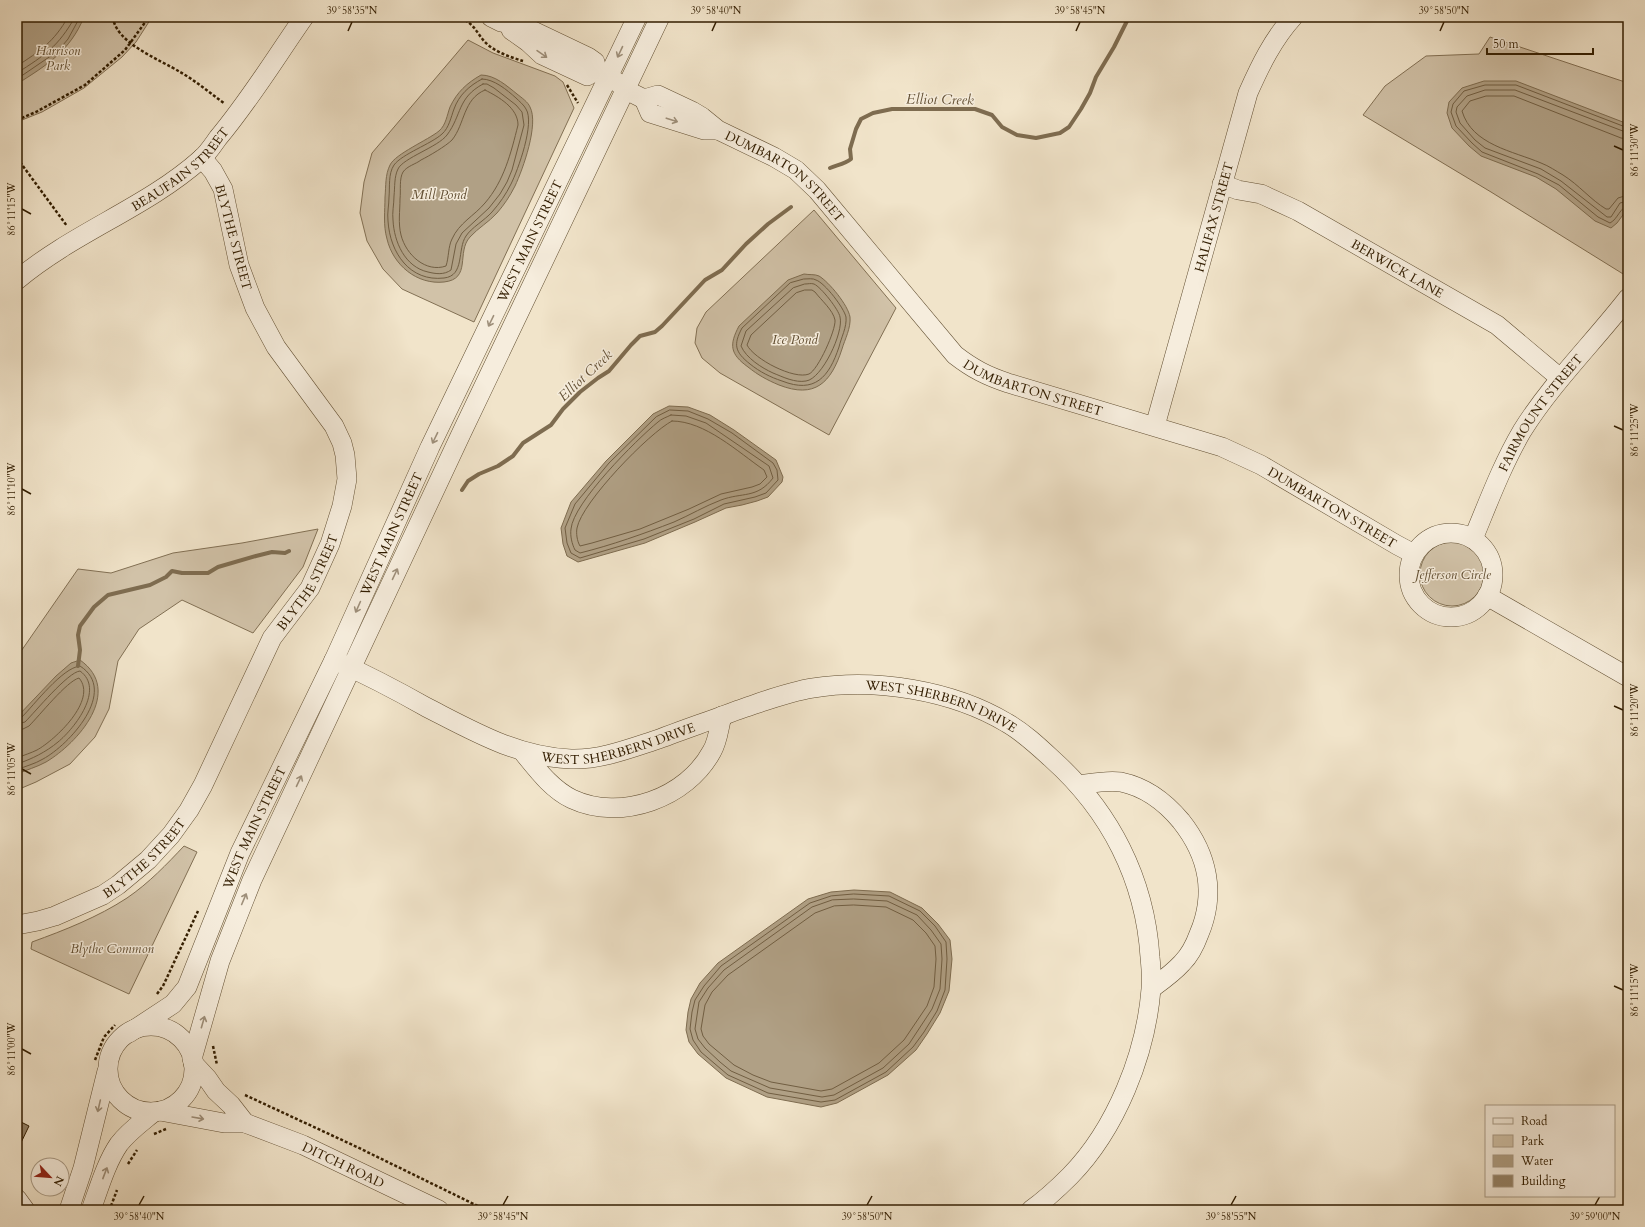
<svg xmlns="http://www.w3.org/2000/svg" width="1645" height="1227" font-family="Cardo,serif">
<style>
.green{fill:#d1c2a8;stroke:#827054}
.water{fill:#b0a085;stroke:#7e6c50}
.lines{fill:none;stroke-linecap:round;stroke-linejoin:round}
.shore{stroke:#715e42;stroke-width:1}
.stream{stroke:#7e6c50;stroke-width:4}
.building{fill:#958469;stroke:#321d00}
.minor-casing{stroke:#624f32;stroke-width:20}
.path{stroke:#321d00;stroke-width:2.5;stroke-dasharray:3 2;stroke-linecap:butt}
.minor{stroke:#f6eddd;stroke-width:19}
.oneway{stroke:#9e8f7a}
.ticks{fill:none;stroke:#321d00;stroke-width:1.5}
.labels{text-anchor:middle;stroke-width:3;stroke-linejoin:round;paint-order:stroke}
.park-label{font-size:13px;font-style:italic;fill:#624f32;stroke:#f6eddd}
.street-label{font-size:13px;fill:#321d00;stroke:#f6eddd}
.water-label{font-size:14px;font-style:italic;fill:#645135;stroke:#f6eddd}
.neatline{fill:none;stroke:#321d00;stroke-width:1.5}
.ticks-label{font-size:10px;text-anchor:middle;fill:#321d00}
</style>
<rect width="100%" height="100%" fill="#f1e4ca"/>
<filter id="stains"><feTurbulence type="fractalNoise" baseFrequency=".005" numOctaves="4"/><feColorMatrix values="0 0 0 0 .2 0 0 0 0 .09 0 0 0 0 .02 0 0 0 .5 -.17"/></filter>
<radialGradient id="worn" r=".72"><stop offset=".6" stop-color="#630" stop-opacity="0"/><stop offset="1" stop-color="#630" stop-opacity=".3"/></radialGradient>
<path class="green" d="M 17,17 L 152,17 L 136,42 L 122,57 L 84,88 L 42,112 L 17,122 Z
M 1490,37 L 1628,83 L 1628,277 L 1491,192 L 1363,115 L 1385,86 L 1426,56 L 1479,54 Z
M 468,40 L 493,53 L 555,76 L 563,82 L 574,108 L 474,322 L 402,289 L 383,269 L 367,241 L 360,213 L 364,182 L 372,153 Z
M 814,210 L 896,308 L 829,435 L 720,373 L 702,358 L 695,343 L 697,328 L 706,312 Z
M 318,529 L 303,567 L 253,633 L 182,600 L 139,629 L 118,661 L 109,709 L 95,737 L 70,764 L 36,782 L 17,790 L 17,657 L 78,569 L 111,573 L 173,553 L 242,543 Z
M1420 574a32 32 0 1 1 64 0a32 32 0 1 1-64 0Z
M 184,846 L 197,852 L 129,994 L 31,949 L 32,942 C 65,930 98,917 127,898 C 149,883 167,864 184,846 Z"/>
<path class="water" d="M 17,17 L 84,17 C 70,51 47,65 17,84 Z
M 481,75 C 495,75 507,86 517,94 C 522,98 528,102 530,107 C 539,124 523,169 515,186 C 510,196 504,205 497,213 C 489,222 478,228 470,237 C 456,252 472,279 444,282 C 417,285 393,265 387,239 C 383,225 385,211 385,197 C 386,186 385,175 390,165 C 395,154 428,140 439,131 C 446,125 447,115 450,107 C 457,92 467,83 481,75 Z
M 1484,81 L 1516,81 L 1628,124 L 1628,208 L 1617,223 L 1611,228 L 1595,221 L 1556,189 L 1536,177 L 1481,156 L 1469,146 L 1452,128 L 1447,113 L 1449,102 L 1462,88 Z
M 804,274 C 809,275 815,274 819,276 C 829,282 848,305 850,317 C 851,328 845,339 842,349 C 831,383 815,399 779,385 C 767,380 758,375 748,367 C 730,354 729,345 739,326 L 788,280 Z
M 669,406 L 688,407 L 710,415 L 734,430 L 776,460 L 783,477 L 782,482 L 768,497 L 757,501 L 742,505 L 726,508 L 695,522 L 645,543 L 578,562 L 567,556 L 563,544 L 561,528 L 571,502 L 606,461 L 653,414 Z
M 80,660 C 124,691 78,743 46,762 C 37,767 26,770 17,774 L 17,717 L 56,676 L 71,663 Z
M 854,890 L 890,892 L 922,908 L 938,924 L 950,940 L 952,959 L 949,991 L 940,1013 L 927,1034 L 916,1050 L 888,1075 L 837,1103 L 821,1107 L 767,1097 L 726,1078 L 698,1054 L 689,1042 L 686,1030 L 688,1012 L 691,999 L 700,983 L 718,963 L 808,899 L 831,892 Z"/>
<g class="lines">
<path class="shore" d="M 17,66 C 40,51 54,42 68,17
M 17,73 C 45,55 58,47 75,17
M 17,79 L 58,51 L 68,39 L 80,17
M 482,79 C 494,79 507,90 516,98 C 519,101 524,105 526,109 C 535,123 518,170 511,184 C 506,194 500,203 492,212 C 485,220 471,228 466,236 C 457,249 465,276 444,278 C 410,282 390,253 388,221 C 387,213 389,205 389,197 C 390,187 388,174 394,165 C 402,154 431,144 442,134 C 449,128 451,117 454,109 C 459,95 469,86 482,79 Z
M 483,84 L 487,84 L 494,88 L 516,105 L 522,112 L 524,125 L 512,170 L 507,182 L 500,194 L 489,208 L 462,233 L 456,244 L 451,270 C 444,275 436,274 428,272 C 405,267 394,242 393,220 C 392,213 394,204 394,196 C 395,187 394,177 398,169 C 403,158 438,147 447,135 C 462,115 457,98 483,84 Z
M 485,90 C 499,97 518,108 518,125 C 511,153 504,181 485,203 C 474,216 459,223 452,239 C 448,247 449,257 446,266 C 426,273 406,255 401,235 C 398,223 400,211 400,199 C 401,190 399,179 403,172 C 407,166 416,164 421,160 C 429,156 446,146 452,140 C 465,124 463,99 485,90 Z
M 1628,128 L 1516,85 L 1485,85 L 1464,91 L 1453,104 L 1451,112 L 1456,126 L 1472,143 L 1482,152 L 1538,174 L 1559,185 L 1598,217 L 1610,223 C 1618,219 1620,207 1628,206
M 1628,133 L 1515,90 L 1485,90 L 1467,96 L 1457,107 L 1456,112 L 1460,123 L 1475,140 L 1485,148 L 1541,169 L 1561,181 L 1607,217 L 1611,217 L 1620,203 L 1628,201
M 1628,139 L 1621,138 L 1514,96 L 1486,96 L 1470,101 L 1462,111 C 1472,145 1513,151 1541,163 C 1549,166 1556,171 1563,175 C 1579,185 1591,200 1606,209 L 1609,209 L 1618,198 L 1628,195
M 804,279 C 808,279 813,278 816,280 C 825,283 844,308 846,317 C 847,327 841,338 839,347 C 829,377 815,394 782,381 C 770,377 760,372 750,364 C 735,352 733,345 742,328 L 790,283 Z
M 805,284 C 808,284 811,283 814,284 C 821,287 839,310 840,317 C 844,332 822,379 806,381 C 795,383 783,377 773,373 C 762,368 746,358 741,346 L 746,331 L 793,288 Z
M 805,290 L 812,290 L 815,292 C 821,300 833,310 835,320 C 836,330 818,370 809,374 C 794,380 754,359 747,345 L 751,335 L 796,293 Z
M 670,410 L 688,411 L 708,419 L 732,433 L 773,463 L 777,470 L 778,480 L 766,493 L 755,497 L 724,504 L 694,519 L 644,539 L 580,558 L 571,553 L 567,543 L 565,528 L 575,504 L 609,463 L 656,417 Z
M 671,415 L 686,416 L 706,423 L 769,466 L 773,478 C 757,499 742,492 721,500 C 705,506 690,515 674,522 C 643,534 612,545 580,553 L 575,550 C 572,544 570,536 571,529 C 573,503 636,440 658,422 C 661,419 667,417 671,415 Z
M 672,421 C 705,421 738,452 764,470 L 767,477 L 760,484 L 752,487 L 721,494 L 689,509 L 640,529 L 592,543 L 580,546 C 577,541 576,533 577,528 C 582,502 649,433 672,421 Z
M 17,719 L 21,718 C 35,704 62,668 80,666 C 119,691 69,745 43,759 C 35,764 25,766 17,770
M 17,724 L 25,722 C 35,712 68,672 80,671 C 105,689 75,728 58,742 C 46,752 32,759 17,764
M 17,730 L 23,729 L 29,726 C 39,716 67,681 79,678 C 98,700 55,740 37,750 C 31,753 24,755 17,758
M 854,894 L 889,896 L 920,911 L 935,926 L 946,942 L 947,959 L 945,990 L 937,1011 L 924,1032 L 913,1047 L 886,1072 L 835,1100 L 821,1102 L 768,1093 L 728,1075 L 701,1052 L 693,1040 L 690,1029 L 692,1012 L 695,1000 L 704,986 L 721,966 L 810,903 L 831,896 Z
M 854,899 L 887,901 L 917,915 L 931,930 L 941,944 L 942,959 L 940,989 L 932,1009 L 909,1044 L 883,1068 L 834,1095 L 822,1097 L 770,1088 L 731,1071 L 720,1062 L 705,1048 L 698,1039 L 695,1029 L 699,1002 L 708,988 L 724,970 L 812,907 L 832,900 Z
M 854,905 L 886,907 L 913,920 L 926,933 L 935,946 L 936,959 L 934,987 L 927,1006 L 904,1040 L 879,1063 L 832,1089 L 821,1091 L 771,1082 L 753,1075 L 734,1065 L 709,1044 L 703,1036 L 701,1029 L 705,1005 L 712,992 L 728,975 L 815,913 L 834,906 Z"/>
<path class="stream" d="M 830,168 C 837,165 845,164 851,159 L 850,149 L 856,129 L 861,119 L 873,113 L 892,109 L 975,109 L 992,115 L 1002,127 L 1017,135 L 1036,138 L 1060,133 L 1069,127 L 1081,109 L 1090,93 L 1096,77 L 1114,47 L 1129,17
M 462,490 L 468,481 L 479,474 L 498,466 L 513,456 L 523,443 L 551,425 L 563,409 L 580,392 L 598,378 L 609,371 L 631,345 L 640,336 L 655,332 L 662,326 L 705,280 L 722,270 L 746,244 L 768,224 L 791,207
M 78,666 L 80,650 L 78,635 L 80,626 L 94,607 L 108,595 L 150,585 L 166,577 L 172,571 L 182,573 L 208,573 L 218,567 L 256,556 L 272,552 L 285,553 L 289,551"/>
</g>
<path class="building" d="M 17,1120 L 29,1126 L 17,1151 Z"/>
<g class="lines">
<defs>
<g id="minor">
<path d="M 491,17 L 501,22 L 525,27 L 588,57 L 595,62 L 597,70"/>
<path d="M 511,30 L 528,42 L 542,55 L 587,76 L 597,70"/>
<path id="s1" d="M 617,82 L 626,90 L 644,99 L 658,95 L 692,111 L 702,117 L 718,130 L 774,157 L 796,170 L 817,190 L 955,355 C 973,369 987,376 1008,383 L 1222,447 L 1261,465 L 1397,545 L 1414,554"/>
<path d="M 644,99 L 650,113 L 704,130 L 717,130"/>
<path id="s2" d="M 1222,184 L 1238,190 L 1261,194 L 1298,211 L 1497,325 L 1560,378"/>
<path id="s3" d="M 17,280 C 74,232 146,208 201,159 C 208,153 213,145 218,138 C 250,100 276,57 304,17"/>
<path id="s4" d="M 1155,426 L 1248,93 C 1260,66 1273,39 1293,17"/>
<circle cx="1451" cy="575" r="42"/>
<path id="s5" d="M 1473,539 C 1488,503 1502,465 1522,431 C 1552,383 1593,343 1628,298"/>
<path d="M 1487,596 L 1628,677"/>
<path id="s6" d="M 334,660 C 365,674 396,690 426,707 C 473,731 517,757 571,759 C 601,760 631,748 659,739 C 685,729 712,720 738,710 C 762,702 787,692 813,688 C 875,678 952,690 1007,723 C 1023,732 1038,746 1052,759 C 1110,811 1145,879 1150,957 C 1151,967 1152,979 1151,989 C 1146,1054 1116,1129 1070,1176 C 1058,1188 1045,1200 1031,1210"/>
<path d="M 522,751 C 536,768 551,789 572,799 C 621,822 687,798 712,751 C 718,741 719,727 722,716"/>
<path d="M 1079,785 C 1093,783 1107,780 1121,782 C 1145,787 1166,803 1181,821 C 1208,855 1216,894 1199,934 C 1195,945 1190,955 1182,963 C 1173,973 1163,980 1152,988"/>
<path id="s7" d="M 17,925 L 38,921 L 55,916 L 103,895 L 118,885 L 148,860 L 171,835 L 189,810 L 203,785 L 272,638 L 310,588 L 330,544 L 342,506 L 347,479 L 345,455 L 342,443 L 334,426 L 276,347 L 255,308 L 239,265 L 223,189 L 213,171 L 202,158"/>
<circle cx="151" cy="1069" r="43"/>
<path id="s8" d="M 129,1033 L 173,1004 L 187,987 L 240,853 L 334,660 L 430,447 L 637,17"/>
<path d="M 192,1059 L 220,961 L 252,880 L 461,434 L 660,17"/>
<path d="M 193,1063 L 207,1078 L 216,1091 L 231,1105 L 245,1123"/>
<path id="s9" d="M 160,1111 L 224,1123 L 245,1123 L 303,1145 L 439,1210"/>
<path d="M 17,1199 L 25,1210"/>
<path d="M 69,1210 L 83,1168 L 107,1071"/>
<path d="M 91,1210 C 99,1188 106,1163 119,1144 C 129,1131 142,1122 154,1112"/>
</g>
</defs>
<use href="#minor" class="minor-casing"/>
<path class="path" d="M 113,17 C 115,43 161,60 180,72 C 196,81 210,93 225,104
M 465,20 C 474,25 478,34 484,41 C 494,52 510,57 523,61
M 567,85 L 578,103
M 17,120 L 36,112 L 85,85 L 125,50 L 149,17
M 17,158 L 67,226
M 157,994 L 163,986 L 198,911
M 213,1046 L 217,1065
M 95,1060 L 104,1037 L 115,1025
M 245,1095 L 357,1147 L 486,1210
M 154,1134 L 166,1129
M 128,1164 L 137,1150
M 111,1206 L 117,1190"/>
<use href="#minor" class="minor"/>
</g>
<defs><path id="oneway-shaft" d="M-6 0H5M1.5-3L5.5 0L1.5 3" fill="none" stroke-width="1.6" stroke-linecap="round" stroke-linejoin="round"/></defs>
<g class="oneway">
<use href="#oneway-shaft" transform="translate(620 52) rotate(115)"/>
<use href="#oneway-shaft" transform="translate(542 54) rotate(35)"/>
<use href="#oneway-shaft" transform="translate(672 120) rotate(18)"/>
<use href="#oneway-shaft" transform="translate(491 321) rotate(116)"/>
<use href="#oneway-shaft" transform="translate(435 438) rotate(116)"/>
<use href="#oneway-shaft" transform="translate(395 574) rotate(-65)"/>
<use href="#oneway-shaft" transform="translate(358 607) rotate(114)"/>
<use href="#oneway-shaft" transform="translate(299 781) rotate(-65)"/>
<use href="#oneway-shaft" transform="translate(244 899) rotate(-67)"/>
<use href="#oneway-shaft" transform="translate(203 1022) rotate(-74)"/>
<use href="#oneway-shaft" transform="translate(99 1106) rotate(103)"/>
<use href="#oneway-shaft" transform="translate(198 1118) rotate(10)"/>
<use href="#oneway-shaft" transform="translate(105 1173) rotate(-69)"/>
</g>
<path class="ticks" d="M 348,31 L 352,22M 712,31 L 716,22M 1076,31 L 1080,22M 1440,31 L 1444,22M 1614,146 L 1623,150M 22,209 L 31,214M 1614,426 L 1623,430M 22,489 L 31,494M 1614,706 L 1623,710M 22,769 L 31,774M 1614,986 L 1623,990M 22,1049 L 31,1054M 139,1205 L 144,1196M 503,1205 L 508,1196M 867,1205 L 872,1196M 1231,1205 L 1236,1196M 1595,1205 L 1600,1196"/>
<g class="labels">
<g class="park-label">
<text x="58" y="55">Harrison<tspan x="58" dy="15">Park</tspan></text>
<text x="1453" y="579">Jefferson Circle</text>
<text x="112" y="953">Blythe Common</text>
</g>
<g class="street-label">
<text dy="5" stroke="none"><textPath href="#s3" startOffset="198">BEAUFAIN STREET</textPath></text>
<text dy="5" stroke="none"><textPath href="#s1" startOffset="199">DUMBARTON STREET</textPath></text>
<text dy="5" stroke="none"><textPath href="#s4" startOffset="217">HALIFAX STREET</textPath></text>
<text transform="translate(234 237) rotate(75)" y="5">BLYTHE STREET</text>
<text dy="5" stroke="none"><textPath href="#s8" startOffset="896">WEST MAIN STREET</textPath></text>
<text dy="5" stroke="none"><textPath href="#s2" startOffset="196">BERWICK LANE</textPath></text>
<text dy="5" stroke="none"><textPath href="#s1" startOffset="534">DUMBARTON STREET</textPath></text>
<text dy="5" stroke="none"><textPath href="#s5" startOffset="144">FAIRMOUNT STREET</textPath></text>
<text dy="5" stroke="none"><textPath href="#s1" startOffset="858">DUMBARTON STREET</textPath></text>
<text dy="5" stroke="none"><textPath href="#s8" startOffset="572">WEST MAIN STREET</textPath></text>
<text dy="5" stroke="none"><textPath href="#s7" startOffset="471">BLYTHE STREET</textPath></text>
<text dy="5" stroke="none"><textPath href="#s6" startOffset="644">WEST SHERBERN DRIVE</textPath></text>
<text dy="5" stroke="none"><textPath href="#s6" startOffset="308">WEST SHERBERN DRIVE</textPath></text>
<text dy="5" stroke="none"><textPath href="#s8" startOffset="248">WEST MAIN STREET</textPath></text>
<text dy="5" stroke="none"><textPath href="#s7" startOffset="147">BLYTHE STREET</textPath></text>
<text dy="5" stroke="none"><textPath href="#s9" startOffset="193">DITCH ROAD</textPath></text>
</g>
<g class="water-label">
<text transform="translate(940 99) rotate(1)" y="5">Elliot Creek</text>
<text x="439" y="199">Mill Pond</text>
<text x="795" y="344">Ice Pond</text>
<text transform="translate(585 375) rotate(-43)" y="5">Elliot Creek</text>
</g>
</g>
<rect width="1645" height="1227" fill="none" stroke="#f1e4ca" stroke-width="44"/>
<rect x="1485" y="1105" width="130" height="92" fill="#f6eddd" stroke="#a89a85"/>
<rect x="1493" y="1118" width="20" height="6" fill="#f6eddd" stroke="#a89a85"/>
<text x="1521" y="1125" font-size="12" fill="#321d00">Road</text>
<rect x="1493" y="1135" width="20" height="12" fill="#d1c2a8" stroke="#a89a85"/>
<text x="1521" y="1145" font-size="12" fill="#321d00">Park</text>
<rect x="1493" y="1155" width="20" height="12" fill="#b0a085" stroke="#a89a85"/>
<text x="1521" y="1165" font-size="12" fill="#321d00">Water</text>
<rect x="1493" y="1175" width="20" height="12" fill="#958469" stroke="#a89a85"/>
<text x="1521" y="1185" font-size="12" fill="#321d00">Building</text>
<g transform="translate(50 1177) rotate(116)"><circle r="19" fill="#f6eddd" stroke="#a89a85"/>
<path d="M0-3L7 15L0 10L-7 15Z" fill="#8f2418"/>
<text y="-6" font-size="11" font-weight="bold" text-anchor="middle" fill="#321d00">N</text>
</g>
<path d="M1487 48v6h106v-6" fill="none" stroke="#321d00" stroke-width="2"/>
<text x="1493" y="48" font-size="12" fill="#321d00" stroke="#f6eddd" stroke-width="3" paint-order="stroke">50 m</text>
<rect x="22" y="22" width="1601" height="1183" class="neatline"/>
<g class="ticks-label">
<text x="352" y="14">39°58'35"N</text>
<text x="716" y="14">39°58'40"N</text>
<text x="1080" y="14">39°58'45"N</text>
<text x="1444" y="14">39°58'50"N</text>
<text transform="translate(1634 150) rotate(-90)" y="4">86°11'30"W</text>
<text transform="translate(11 209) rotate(-90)" y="4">86°11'15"W</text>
<text transform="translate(1634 430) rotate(-90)" y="4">86°11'25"W</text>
<text transform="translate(11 489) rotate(-90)" y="4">86°11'10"W</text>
<text transform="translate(1634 710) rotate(-90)" y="4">86°11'20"W</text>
<text transform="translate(11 769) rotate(-90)" y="4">86°11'05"W</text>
<text transform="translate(1634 990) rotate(-90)" y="4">86°11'15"W</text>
<text transform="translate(11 1049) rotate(-90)" y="4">86°11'00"W</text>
<text x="139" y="1220">39°58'40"N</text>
<text x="503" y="1220">39°58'45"N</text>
<text x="867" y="1220">39°58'50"N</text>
<text x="1231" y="1220">39°58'55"N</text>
<text x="1595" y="1220">39°59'00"N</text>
</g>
<rect width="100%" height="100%" filter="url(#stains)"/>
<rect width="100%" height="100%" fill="url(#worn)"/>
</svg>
